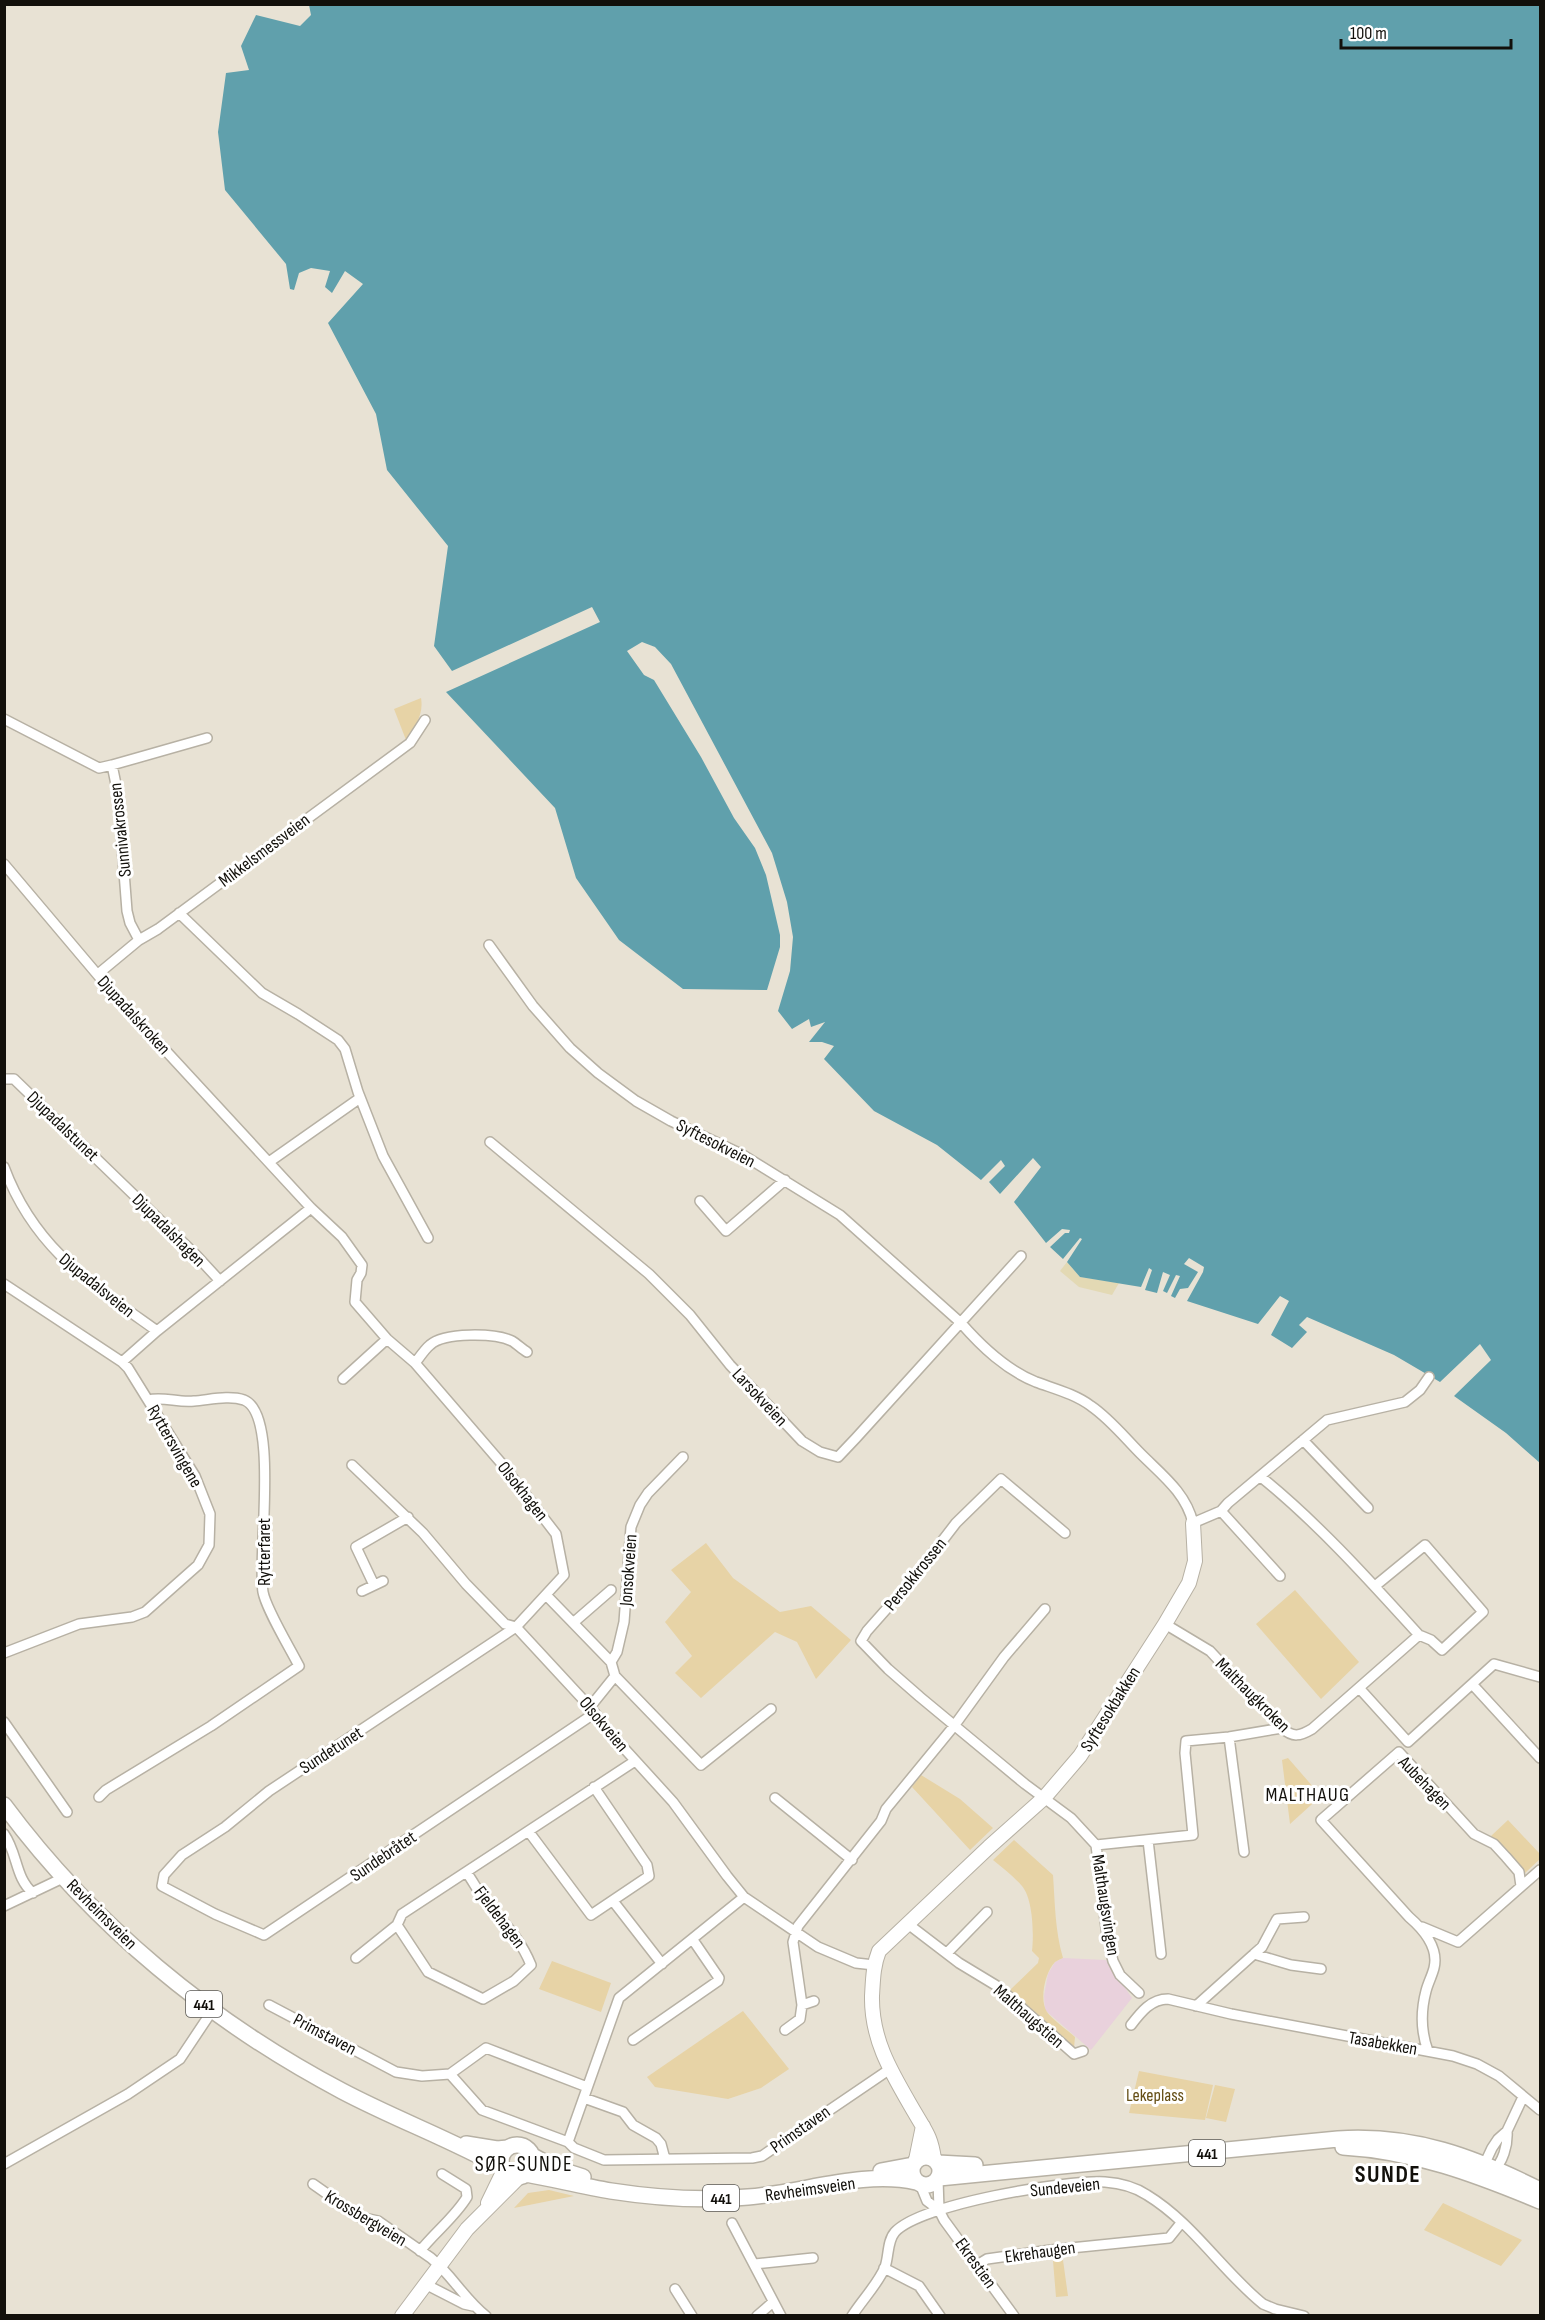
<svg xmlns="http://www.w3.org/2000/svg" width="1545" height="2320" font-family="'Sofia Sans Condensed',sans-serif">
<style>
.education{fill:#e9d1dc}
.green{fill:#e7d3a6}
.sand{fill:#e3d9b4}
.water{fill:#60a0ac}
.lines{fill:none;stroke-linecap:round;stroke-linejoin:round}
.street-casing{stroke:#b7b1a4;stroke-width:12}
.secondary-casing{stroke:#b7b1a4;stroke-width:16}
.primary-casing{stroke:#b7b1a4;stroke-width:18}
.street{stroke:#fff;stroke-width:9}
.secondary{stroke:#fff;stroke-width:14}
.primary{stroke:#fff;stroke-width:15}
.labels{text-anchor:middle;stroke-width:6;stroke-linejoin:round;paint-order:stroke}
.shield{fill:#fff;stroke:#595854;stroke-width:1.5}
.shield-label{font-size:16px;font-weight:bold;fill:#12100b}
.street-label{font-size:18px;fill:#12100b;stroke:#fff}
.park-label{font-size:18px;fill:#644e15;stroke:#fff}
.neighbourhood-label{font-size:20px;letter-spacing:1.5px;fill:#12100b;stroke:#fff}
.quarter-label{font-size:21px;letter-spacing:1.5px;fill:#12100b;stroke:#fff}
.district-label{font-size:24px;font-weight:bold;letter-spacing:1.5px;fill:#12100b;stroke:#fff}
</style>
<rect width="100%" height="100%" fill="#e8e2d4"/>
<path class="education" d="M 1063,1958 L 1106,1960 L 1132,1998 L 1091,2050 L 1045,2010 L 1044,1996 L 1048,1974 L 1055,1962 Z"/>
<path class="green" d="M 421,698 C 424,714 415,728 406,740 L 394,709 Z
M 706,1543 L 733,1578 L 780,1612 L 811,1606 L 851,1640 L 816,1679 L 797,1642 L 775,1632 L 701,1698 L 675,1673 L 692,1656 L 665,1622 L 691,1592 L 671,1570 Z
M 1295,1590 L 1359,1662 L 1321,1699 L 1256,1624 Z
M 1288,1758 L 1321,1796 L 1290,1824 L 1282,1760 Z
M 921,1775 L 960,1799 L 993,1828 L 970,1850 L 912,1787 Z
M 1508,1820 L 1540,1854 L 1540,1859 L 1525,1873 L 1491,1836 Z
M 1014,1840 L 1053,1875 C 1055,1903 1055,1931 1063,1958 C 1062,1958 1055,1962 1055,1962 C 1045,1972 1039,2000 1047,2012 C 1054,2021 1066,2029 1075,2037 L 1074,2048 L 1009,1991 L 1038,1963 L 1039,1958 L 1032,1951 C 1034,1934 1033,1899 1022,1886 C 1014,1877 1003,1868 993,1860 Z
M 552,1961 L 611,1983 L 601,2012 L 539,1989 Z
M 743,2011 L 789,2069 L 761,2088 L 728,2099 L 655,2087 L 647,2077 Z
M 1139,2071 L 1213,2085 L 1205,2120 L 1129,2113 Z
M 1215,2085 L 1235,2089 L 1226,2122 L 1206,2118 Z
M 549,2190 L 574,2196 L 514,2208 L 528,2193 Z
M 1443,2203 L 1522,2240 L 1501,2266 L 1424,2230 Z
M 1063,2260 L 1068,2296 L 1056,2297 L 1053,2261 Z"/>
<path class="sand" d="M 1067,1262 L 1080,1277 L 1119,1283 L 1112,1295 L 1079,1287 L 1060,1271 Z"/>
<path class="water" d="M 309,5 L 1540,5 L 1540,1463 L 1506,1433 L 1454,1396 L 1491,1360 L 1480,1344 L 1440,1382 L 1394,1355 L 1307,1317 L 1299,1325 L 1307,1332 L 1292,1348 L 1271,1335 L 1289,1301 L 1280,1296 L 1258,1324 L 1187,1301 L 1203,1272 L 1204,1267 L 1189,1258 L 1184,1264 L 1198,1272 L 1188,1288 L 1180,1289 L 1175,1298 L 1171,1296 L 1180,1276 L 1176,1275 L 1167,1293 L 1163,1291 L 1170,1275 L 1163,1272 L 1157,1293 L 1145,1290 L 1152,1270 L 1149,1268 L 1141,1287 L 1080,1277 L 1067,1262 L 1082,1239 L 1080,1238 L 1063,1259 L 1050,1247 L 1065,1233 L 1069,1233 L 1070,1230 L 1062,1229 L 1046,1243 L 1014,1202 L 1041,1167 L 1033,1158 L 1000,1194 L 989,1182 L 1005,1166 L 1001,1160 L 981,1180 L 937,1145 L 874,1111 L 824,1059 L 834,1046 L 822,1042 L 809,1042 L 825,1022 L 811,1027 L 809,1019 L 792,1029 L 778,1011 L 790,971 L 793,937 L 787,902 L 772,853 L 671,664 L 655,647 L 642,642 L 627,651 L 644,675 L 654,680 L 701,757 L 734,818 L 755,848 L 766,875 L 780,935 L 780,947 L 767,990 L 683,989 L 619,940 L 576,878 L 555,808 L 446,692 L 600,622 L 592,607 L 452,671 L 434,646 L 448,546 L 387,470 L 376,414 L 328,323 L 363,284 L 345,271 L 332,293 L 325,287 L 330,271 L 311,268 L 299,273 L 294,290 L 290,289 L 286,264 L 225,190 L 218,132 L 226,73 L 249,70 L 241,46 L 256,15 L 300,26 L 311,15 Z"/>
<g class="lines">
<defs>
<path id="street" d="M 4,719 L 99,768 L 112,765 L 118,794 L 127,911 L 130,923 L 139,940
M 112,765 L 207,738
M 4,864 L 118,999 L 311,1208 L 342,1237 L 362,1265 L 361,1273 L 357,1280 L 355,1302 L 387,1339 L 415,1363 L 502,1464 L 556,1534 L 564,1575 L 516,1627 L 269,1791 L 225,1827 L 182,1855 L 164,1875 L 162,1886 L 215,1914 L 264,1935 L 595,1713
M 179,913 L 262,993 L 298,1014 L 338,1040 L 345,1049 L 358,1092 L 383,1156 L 428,1238
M 489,945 L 533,1006 L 570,1048 L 598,1073 L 636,1101 L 671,1121 L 743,1155 L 840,1215 L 961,1323 C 982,1347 1006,1370 1036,1382 C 1055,1389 1075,1394 1091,1406 C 1110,1419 1125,1438 1141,1454 C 1162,1475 1186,1493 1193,1523 L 1221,1511 L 1228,1503 L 1327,1420 L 1405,1402 L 1420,1390 L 1429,1377
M 98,974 L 139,940 L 158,929 L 410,743 L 425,720
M 4,1079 L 14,1079 L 197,1256 L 220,1281
M 490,1142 L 649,1274 L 690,1315 L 730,1365 L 802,1441 L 820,1452 L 838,1457 L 856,1438 L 1021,1256
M 269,1162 L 360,1098
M 4,1167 C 34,1248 90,1283 157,1331
M 700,1201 L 726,1231 L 785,1180
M 4,1284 L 122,1362 L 128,1368 L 195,1476 L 210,1514 L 209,1545 L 198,1565 L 145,1612 L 132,1617 L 79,1624 L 4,1653
M 122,1362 L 157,1331 L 311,1208
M 415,1363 C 420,1357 424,1350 430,1345 C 444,1332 495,1333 512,1341 C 517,1344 522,1349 527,1352
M 343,1379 L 387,1339
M 1303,1440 L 1368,1508
M 352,1465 L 423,1533 L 466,1584 L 505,1624 L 516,1627 L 590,1707 L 612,1735 L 673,1802 L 727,1876 L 744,1897 L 818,1947 L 856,1963 L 874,1965
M 1261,1477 C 1319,1524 1369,1580 1419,1635 L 1431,1640 L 1442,1650 L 1483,1612 L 1425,1545 L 1375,1586
M 1221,1511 L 1280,1576
M 1065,1533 L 1001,1479 L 956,1523 L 913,1579 L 867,1631 L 861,1641 L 888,1669 L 920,1697 L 1025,1784 L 1071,1818 L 1096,1845 L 1107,1936 L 1113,1961 L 1120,1975 L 1139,1993
M 374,1585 L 356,1547 L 408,1517
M 362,1591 L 383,1581
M 547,1596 L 611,1662
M 573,1623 L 611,1590
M 1165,1624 L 1210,1651 L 1282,1728 C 1293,1738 1300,1736 1312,1729 L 1419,1635
M 615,1676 L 701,1765 L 771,1709
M 1472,1684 L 1540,1758
M 1360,1689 L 1408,1742 L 1494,1664 L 1540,1677
M 590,1707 L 615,1676 L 611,1662 L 617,1652 L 624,1622 L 631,1527 L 640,1505 L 648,1493 L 683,1457
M 4,1722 L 67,1812
M 1229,1737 L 1244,1852
M 99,1797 L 106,1790 L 211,1726 L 299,1666 C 290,1648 266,1609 263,1592 C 257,1557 280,1414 244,1400 C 229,1395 209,1400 194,1401 C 178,1403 163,1396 148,1400
M 775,1798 L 852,1860
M 529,1832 L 591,1915 L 649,1876 L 647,1865 L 594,1787
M 4,1834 C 18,1854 15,1878 33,1893
M 1148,1840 L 1161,1954
M 1096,1845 L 1193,1835 L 1185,1753 L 1186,1741 L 1229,1737 L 1282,1728
M 613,1901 L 662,1964
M 4,1906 L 65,1877
M 908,1924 L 959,1963 L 997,1986 L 1074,2054 L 1083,2051
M 397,1925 L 428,1972 L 483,1999 L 514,1981 L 531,1965 C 521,1940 505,1924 488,1904 C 480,1895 474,1883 467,1873
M 1422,1927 L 1458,1942 L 1540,1870
M 947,1953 L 987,1912
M 1254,1954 L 1262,1947 L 1277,1919 L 1304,1917
M 356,1958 L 397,1925 L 402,1914 L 635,1761
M 269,2005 L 396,2072 L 422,2076 L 450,2074 L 482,2110 L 568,2142 L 574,2148 L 604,2160 L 752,2158 L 762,2156 L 890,2069
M 802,2005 L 814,2001
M 1196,2006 L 1254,1954 L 1291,1965 L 1321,1969
M 1131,2025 C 1141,2012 1151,1999 1168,1999 L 1231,2014 L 1453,2056 L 1477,2064 L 1499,2076 L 1540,2110
M 785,2030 L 800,2019 L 802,2005 L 793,1942 L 798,1926 L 881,1821 L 886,1809 L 954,1726 L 1004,1657 L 1045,1609
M 633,2040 L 718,1981 L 719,1978 L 693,1940
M 1428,2051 C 1421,2032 1421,2010 1426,1991 C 1428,1983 1432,1976 1434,1968 C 1439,1948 1423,1929 1409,1917 L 1321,1820 L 1399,1752 L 1474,1834 L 1494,1844 L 1506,1857 L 1519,1872 L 1521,1886
M 450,2074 L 486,2048 L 587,2087
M 584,2098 L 623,2112 L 633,2125 L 656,2138 L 661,2144 L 665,2159
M 568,2142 L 619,1998 L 744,1897
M 4,2164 L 128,2094 L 180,2059 L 212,2011
M 1485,2170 L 1485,2163 L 1492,2148 L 1498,2139 L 1507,2131 L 1523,2097
M 1492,2172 C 1503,2163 1508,2145 1507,2131
M 938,2179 L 939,2210 L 944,2220 L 1014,2316
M 313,2184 L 360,2217 L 378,2221 L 431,2258 C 452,2275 465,2300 486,2316
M 920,2184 L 927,2201 L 939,2210
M 732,2223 L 781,2316
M 420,2251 C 435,2232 455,2217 467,2197 L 466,2189 L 442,2174
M 755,2264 L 813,2258
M 977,2265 L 987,2259 L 1051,2250 L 1169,2238 L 1181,2223
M 884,2268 L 919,2286 L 940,2316
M 425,2284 L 464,2304 L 473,2306
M 675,2289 L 692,2316
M 757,2316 L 773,2302
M 852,2316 C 862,2300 878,2284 885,2267 C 889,2256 887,2241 895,2232 C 921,2204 1065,2180 1105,2182 C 1119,2183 1135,2187 1147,2195 C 1193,2223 1222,2271 1263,2304 L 1275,2309 L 1304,2316"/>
<path id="secondary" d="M 934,2159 C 931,2137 926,2132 915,2113 C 893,2075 871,2041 872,1996 C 873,1980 873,1966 879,1951 L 989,1847 L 1044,1798 L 1080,1756 L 1165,1624 L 1189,1583 L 1195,1561 L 1193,1523
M 916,2160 L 923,2126
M 488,2203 L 504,2170
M 402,2316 L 467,2229 L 519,2177"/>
<path id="primary" d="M 4,1805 C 93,1925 211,2022 342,2091 C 395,2119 450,2139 502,2168
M 466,2144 L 497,2149 L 508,2148
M501 2161a16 16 0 1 1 32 0a16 16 0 1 1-32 0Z
M 1343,2147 C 1414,2151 1475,2174 1540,2201
M 531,2155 L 555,2168 L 583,2177
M912 2171a14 14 0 1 1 28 0a14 14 0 1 1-28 0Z
M 938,2163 L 975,2165
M 881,2171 L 913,2165
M 526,2174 C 554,2179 582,2186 611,2191 C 656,2198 703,2201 748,2197 C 802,2193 864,2170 916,2182
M 939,2178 L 1338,2139 C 1414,2134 1474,2157 1540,2190"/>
</defs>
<use href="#street" class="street-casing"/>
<use href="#secondary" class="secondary-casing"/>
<use href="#primary" class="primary-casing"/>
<use href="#street" class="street"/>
<use href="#secondary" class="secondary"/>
<use href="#primary" class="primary"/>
</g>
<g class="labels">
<g class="shield">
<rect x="186" y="1991" width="36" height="26" rx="4.5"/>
<rect x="1189" y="2140" width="36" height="26" rx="4.5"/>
<rect x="703" y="2185" width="36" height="26" rx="4.5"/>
</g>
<g class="shield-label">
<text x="204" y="2010">441</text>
<text x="1207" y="2159">441</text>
<text x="721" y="2204">441</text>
</g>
<g class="street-label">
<text transform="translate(120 830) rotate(-96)" y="6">Sunnivakrossen</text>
<text transform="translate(264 850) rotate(-37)" y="6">Mikkelsmessveien</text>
<text transform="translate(134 1015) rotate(48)" y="6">Djupadalskroken</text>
<text transform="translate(63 1126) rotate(44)" y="6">Djupadalstunet</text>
<text transform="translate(716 1143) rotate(27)" y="6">Syftesokveien</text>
<text transform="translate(169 1230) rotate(45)" y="6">Djupadalshagen</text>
<text transform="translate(97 1285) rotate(39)" y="6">Djupadalsveien</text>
<text transform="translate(760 1397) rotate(47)" y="6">Larsokveien</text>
<text transform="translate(175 1446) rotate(60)" y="6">Ryttersvingene</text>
<text transform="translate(523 1491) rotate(52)" y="6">Olsokhagen</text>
<text transform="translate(264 1552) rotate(-90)" y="6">Rytterfaret</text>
<text transform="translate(628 1570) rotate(-86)" y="6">Jonsokveien</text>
<text transform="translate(915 1574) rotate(-51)" y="6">Persokkrossen</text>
<text transform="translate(1253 1695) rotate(45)" y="6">Malthaugkroken</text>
<text transform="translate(1110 1709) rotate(-58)" y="6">Syftesokbakken</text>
<text transform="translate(604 1724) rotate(50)" y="6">Olsokveien</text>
<text transform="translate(331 1750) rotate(-33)" y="6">Sundetunet</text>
<text transform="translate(1425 1783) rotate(46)" y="6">Aubehagen</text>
<text transform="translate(383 1856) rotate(-34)" y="6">Sundebråtet</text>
<text transform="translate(1106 1905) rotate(81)" y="6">Malthaugsvingen</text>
<text transform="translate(102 1914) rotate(45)" y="6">Revheimsveien</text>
<text transform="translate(500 1917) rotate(53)" y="6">Fjeldehagen</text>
<text transform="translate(1029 2016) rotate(41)" y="6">Malthaugstien</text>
<text transform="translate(325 2034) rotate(28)" y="6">Primstaven</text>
<text transform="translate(1383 2043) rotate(10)" y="6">Tasabekken</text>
<text transform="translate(800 2129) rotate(-35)" y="6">Primstaven</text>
<text transform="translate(1065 2187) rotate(-6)" y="6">Sundeveien</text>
<text transform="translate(810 2189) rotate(-8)" y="6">Revheimsveien</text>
<text transform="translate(366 2218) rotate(31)" y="6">Krossbergveien</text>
<text transform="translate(1040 2252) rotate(-8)" y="6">Ekrehaugen</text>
<text transform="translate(976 2263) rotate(54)" y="6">Ekrestien</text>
</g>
<g class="park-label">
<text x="1155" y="2101">Lekeplass</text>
</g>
<g class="neighbourhood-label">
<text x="1308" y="1801">MALTHAUG</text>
</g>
<g class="quarter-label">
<text x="524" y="2171">SØR-SUNDE</text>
</g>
<g class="district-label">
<text x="1388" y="2182">SUNDE</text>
</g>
</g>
<rect width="1545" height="2320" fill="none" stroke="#12100b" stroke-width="12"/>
<path d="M1341 39v9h170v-9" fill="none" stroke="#12100b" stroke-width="3"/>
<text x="1350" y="39" font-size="18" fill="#12100b" stroke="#ffffff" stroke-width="4.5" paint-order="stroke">100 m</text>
</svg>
